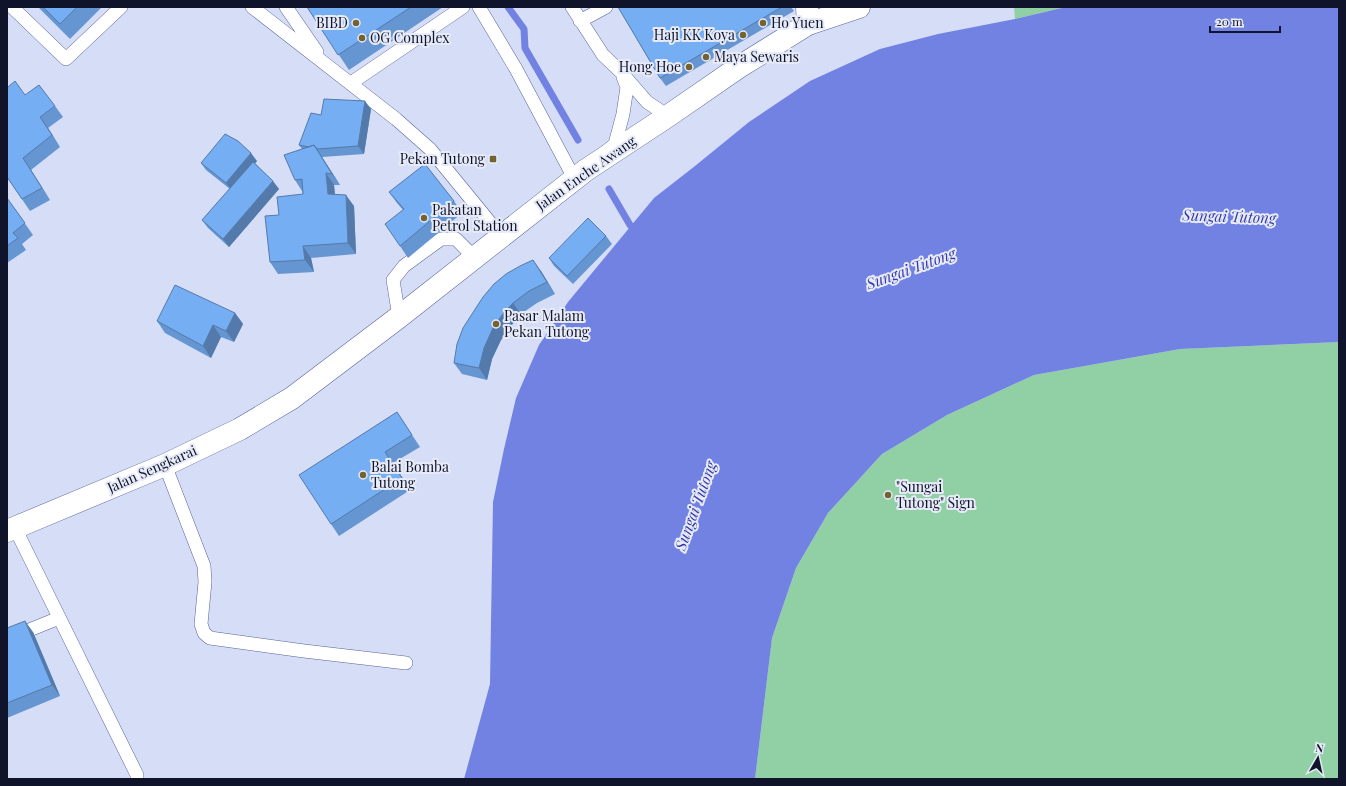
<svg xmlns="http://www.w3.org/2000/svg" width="1346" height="786" font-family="'Playfair Display',serif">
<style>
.green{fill:#91d0a5}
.water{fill:#7182e3}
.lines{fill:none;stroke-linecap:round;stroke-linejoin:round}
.stream{stroke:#7182e3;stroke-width:7}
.lane-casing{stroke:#58649c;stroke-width:14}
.street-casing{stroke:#58649c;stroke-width:23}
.primary-casing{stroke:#58649c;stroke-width:23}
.lane{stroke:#fff;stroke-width:13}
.street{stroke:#fff;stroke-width:22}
.primary{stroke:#fff;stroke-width:22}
.wall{fill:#6596d1}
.shaded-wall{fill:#537aaa}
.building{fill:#76aef3;stroke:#537aaa}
.poi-dot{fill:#726331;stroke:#e7ebf8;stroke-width:1.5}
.labels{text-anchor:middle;stroke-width:4;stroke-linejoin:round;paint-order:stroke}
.poi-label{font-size:14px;fill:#10142b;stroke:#e7ebf8;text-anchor:start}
.street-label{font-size:14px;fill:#10142b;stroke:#e7ebf8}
.water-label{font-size:15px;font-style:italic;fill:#353aab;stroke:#e7ebf8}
</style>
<rect width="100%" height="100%" fill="#d6ddf7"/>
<path class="green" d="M 1014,7 L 1066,7 L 1015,19 Z
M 1339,342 L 1339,779 L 755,779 L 772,638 L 796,568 L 828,513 L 882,454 L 947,415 L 1034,375 L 1180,349 Z"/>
<path class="water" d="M 1066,7 L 1339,7 L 1339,342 L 1180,349 L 1034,375 L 947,415 L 882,454 L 828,513 L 796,568 L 772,638 L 755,779 L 464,779 L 490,684 L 493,502 L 504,449 L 516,398 L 539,345 L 568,302 L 654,198 L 695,166 L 749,122 L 810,81 L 880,49 L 938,34 L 1015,19 Z"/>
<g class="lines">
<path class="stream" d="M 508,7 L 524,29 L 525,48 L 578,140
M 609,189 L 630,225 L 637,232"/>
<defs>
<path id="lane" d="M 12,7 L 66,59 L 121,7
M 252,7 L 396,119 L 430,149 L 501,236
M 286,7 L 317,52
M 479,7 L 516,69 L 574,178
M 572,7 L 603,55 L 621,72 L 647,102 L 668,116
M 580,21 L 606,7
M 351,83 L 463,7
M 608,150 L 615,144 L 623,114 L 627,87 L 623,77
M 399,317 L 393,280 L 404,266 L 441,239 L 456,239 L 474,257
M 165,465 L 204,566 L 205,582 L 201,624 L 204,633 L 210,638 L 304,651 L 406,663
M 15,528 L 137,775 L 137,779
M 7,639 L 59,618"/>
<path id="street" d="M 807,7 L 808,24"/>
<path id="primary" d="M 7,531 L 165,465 L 240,429 L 292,398 L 399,317 L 586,170 L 668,116 L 739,67 L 808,24 L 859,7"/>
</defs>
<use href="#lane" class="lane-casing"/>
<use href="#street" class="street-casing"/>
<use href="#primary" class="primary-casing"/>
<use href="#lane" class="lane"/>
<use href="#street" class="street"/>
<use href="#primary" class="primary"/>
</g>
<path class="wall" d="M 38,7 L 102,7 L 70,39 Z
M 307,7 L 443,7 L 349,70 Z
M 618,7 L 791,7 L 794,11 L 666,86 L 660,78 Z
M 25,95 L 55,106 L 63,117 L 48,128 L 60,147 L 31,170 L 50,200 L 30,211 L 7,177 Z
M 371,109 L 364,154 L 322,157 L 340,185 L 334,185 L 335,195 L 354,206 L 356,254 L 311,258 L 314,272 L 278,274 L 270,262 L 279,215 L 303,194 L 302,191 L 295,180 L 302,149 L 299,145 L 321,115 Z
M 257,161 L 255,163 L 279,189 L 229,247 L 208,228 L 202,220 L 230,189 L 206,170 L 201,163 Z
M 389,192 L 454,201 L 462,213 L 408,258 L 400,246 L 403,210 L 397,203 Z
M 7,198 L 33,235 L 22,244 L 26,250 L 7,263 Z
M 606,236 L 612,244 L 573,284 L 554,266 L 549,258 Z
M 541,271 L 555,294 L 537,303 L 521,314 L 510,327 L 501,340 L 492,359 L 487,380 L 462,374 L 454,363 Z
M 235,313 L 243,324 L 234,342 L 221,337 L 211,358 L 165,333 L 157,321 Z
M 397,412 L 420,447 L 393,463 L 410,490 L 339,536 L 331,524 Z
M 7,628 L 33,632 L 60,696 L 7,718 Z"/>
<path class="shaded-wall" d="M 365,101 L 371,109 L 364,154 L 358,146 Z
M 40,117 L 48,128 L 60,147 Z
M 314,145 L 322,157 L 340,185 L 332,174 Z
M 251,153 L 257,161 L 232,191 L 226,183 Z
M 23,158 L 31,170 L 50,200 L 42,188 Z
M 326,173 L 334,185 L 336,206 L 328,194 Z
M 273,181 L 279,189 L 229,247 L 223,239 Z
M 346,195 L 354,206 L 356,254 L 348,243 Z
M 303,246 L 311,258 L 314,272 L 305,260 Z
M 533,260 L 541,271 L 555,294 L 547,282 Z
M 513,303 L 521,314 L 510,327 L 501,340 L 492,359 L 487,380 L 479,368 L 484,348 L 493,328 L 502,315 Z
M 235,313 L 243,324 L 234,342 L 226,331 Z
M 213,325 L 221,337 L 211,358 L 203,346 Z
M 385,452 L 393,463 L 410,490 L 402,478 Z
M 25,621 L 33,632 L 60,696 L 52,685 Z"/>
<path class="building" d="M 43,7 L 77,7 L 60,24 Z
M 307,7 L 411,7 L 338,55 Z
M 618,7 L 782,7 L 660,78 Z
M 15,81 L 25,95 L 39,85 L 55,106 L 40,117 L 52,135 L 23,158 L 42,188 L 22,199 L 7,177 L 7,88 Z
M 324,99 L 365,101 L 358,146 L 317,149 L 314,145 L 309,147 L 299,145 L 311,113 L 321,115 Z
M 225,134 L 238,141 L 251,153 L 226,183 L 201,163 Z
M 314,145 L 332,174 L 326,173 L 328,194 L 346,195 L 348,243 L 303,246 L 305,260 L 270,262 L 265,216 L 279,215 L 277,197 L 303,194 L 302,179 L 295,180 L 284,155 Z
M 253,162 L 273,181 L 223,239 L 202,220 Z
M 425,164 L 454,201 L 400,246 L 385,224 L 404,209 L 389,192 Z
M 7,198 L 25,223 L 13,233 L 18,238 L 7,246 Z
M 588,218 L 606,236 L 567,276 L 549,258 Z
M 533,260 L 547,282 L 529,291 L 513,303 L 502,315 L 493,328 L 484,348 L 479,368 L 454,363 L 457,344 L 463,328 L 483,297 L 494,284 L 506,274 L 520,266 Z
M 175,285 L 235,313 L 226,331 L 213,325 L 203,346 L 157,321 Z
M 397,412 L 412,435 L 385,452 L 402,478 L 331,524 L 299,475 Z
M 25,621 L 52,685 L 7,703 L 7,628 Z"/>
<g class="poi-dot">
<circle cx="356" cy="23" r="4"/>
<circle cx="763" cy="23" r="4"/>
<circle cx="743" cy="35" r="4"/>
<circle cx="362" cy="38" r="4"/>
<circle cx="706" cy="57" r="4"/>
<circle cx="689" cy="67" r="4"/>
<rect x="489" y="155" width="8" height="8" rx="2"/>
<circle cx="424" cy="218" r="4"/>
<circle cx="496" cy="324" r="4"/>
<circle cx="363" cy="475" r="4"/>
<circle cx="888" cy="495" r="4"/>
</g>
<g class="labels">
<g class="poi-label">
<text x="348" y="28" text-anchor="end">BIBD</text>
<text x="771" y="28">Ho Yuen</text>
<text x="735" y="40" text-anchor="end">Haji KK Koya</text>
<text x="370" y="43">OG Complex</text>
<text x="714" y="62">Maya Sewaris</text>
<text x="681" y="72" text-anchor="end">Hong Hoe</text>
<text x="485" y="164" text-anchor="end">Pekan Tutong</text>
<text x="432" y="215">Pakatan<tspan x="432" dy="16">Petrol Station</tspan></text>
<text x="504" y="321">Pasar Malam<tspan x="504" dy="16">Pekan Tutong</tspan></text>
<text x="371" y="472">Balai Bomba<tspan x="371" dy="16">Tutong</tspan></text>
<text x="896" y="492">"Sungai<tspan x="896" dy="16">Tutong" Sign</tspan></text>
</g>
<g class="street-label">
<text transform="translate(586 173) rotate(-35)" y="5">Jalan Enche Awang</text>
<text transform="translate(152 469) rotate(-24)" y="5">Jalan Sengkarai</text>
</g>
<g class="water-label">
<text transform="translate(1229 217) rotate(2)" y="5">Sungai Tutong</text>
<text transform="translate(911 269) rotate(-20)" y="5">Sungai Tutong</text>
<text transform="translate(696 506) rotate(-70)" y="5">Sungai Tutong</text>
</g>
</g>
<rect width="1346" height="786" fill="none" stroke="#10142b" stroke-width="16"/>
<g transform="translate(1318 758) rotate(9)" stroke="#e7ebf8" stroke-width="3" paint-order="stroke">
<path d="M0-3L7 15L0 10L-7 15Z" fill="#10142b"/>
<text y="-6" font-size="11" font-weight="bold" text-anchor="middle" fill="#10142b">N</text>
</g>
<path d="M1210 26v6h70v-6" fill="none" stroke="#10142b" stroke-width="2"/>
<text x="1216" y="26" font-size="12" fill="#10142b" stroke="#e7ebf8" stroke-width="3" paint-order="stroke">20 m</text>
</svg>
